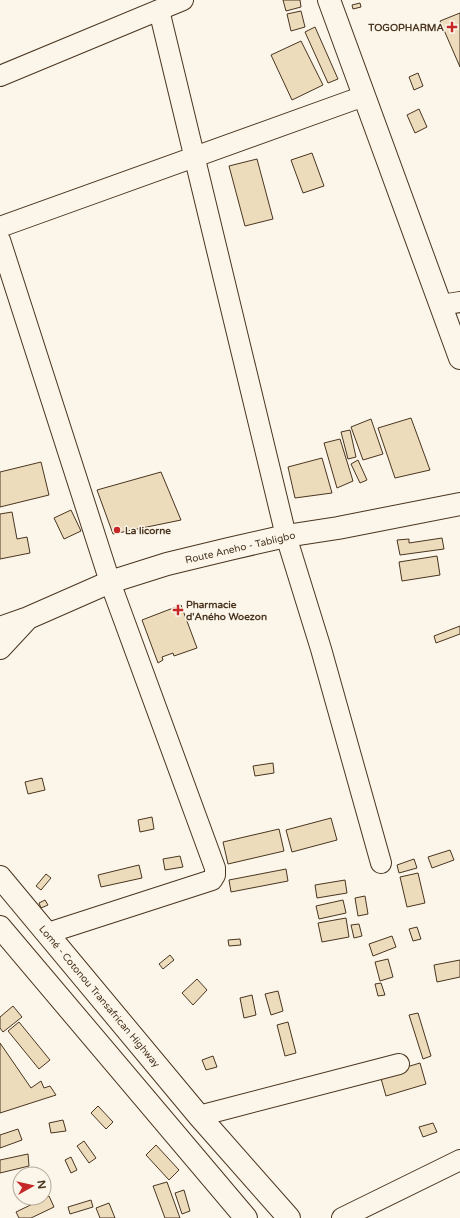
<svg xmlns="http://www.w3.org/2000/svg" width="460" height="1218" font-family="'Varela Round',sans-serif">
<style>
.building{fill:#ecdcbc;stroke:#4a3520}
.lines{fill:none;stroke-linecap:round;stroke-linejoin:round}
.street-casing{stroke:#4a3520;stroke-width:22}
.secondary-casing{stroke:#4a3520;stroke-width:24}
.highway-casing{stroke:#4a3520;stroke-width:24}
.street{stroke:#fbf6e9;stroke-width:20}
.secondary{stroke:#fbf6e9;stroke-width:22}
.highway{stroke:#fbf6e9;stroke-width:22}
.poi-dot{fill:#c62828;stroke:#fbf6e9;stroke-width:1.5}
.labels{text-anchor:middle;stroke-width:3;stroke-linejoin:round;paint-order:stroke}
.poi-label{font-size:10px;font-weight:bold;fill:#4a3520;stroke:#fbf6e9;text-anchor:start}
.street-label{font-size:10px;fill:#4a3520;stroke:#fbf6e9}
</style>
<rect width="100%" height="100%" fill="#fbf6e9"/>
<path class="building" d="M 283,0 L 300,0 L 301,7 L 286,11 Z
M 360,3 L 361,7 L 353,9 L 352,5 Z
M 301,11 L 305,27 L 291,31 L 287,14 Z
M 460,13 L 460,67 L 440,21 Z
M 315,27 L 338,79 L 328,83 L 305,32 Z
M 301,41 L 323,85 L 292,100 L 271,55 Z
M 418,73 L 423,86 L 414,90 L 409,77 Z
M 419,109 L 427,127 L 415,133 L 407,115 Z
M 312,153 L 324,186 L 303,193 L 291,160 Z
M 257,159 L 273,219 L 245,226 L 229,166 Z
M 411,418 L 430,470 L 395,478 L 378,428 Z
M 371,419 L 383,454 L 363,460 L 351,427 Z
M 350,430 L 356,457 L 348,459 L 341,432 Z
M 340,439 L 353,481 L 337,488 L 324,443 Z
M 322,458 L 332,493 L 295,498 L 288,467 Z
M 358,460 L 367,480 L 360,483 L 351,464 Z
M 41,462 L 49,495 L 0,507 L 0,472 Z
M 161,472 L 181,520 L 113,534 L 97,490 Z
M 71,510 L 81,531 L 64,539 L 54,518 Z
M 12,512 L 17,539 L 27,537 L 30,553 L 0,559 L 0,514 Z
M 442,538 L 444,549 L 400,555 L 397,540 L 409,539 L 409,543 Z
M 437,556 L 440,575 L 402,581 L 399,562 Z
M 181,605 L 197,648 L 174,656 L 173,653 L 162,657 L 163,660 L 158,663 L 142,620 Z
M 460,626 L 460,634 L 436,643 L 434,636 Z
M 273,763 L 274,773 L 255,776 L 253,766 Z
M 42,778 L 45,790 L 28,794 L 25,782 Z
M 152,817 L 154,829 L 140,832 L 138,820 Z
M 331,818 L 337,840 L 292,852 L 286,830 Z
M 279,829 L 284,851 L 228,864 L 223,842 Z
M 450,850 L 454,860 L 432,868 L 428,857 Z
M 180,856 L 183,867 L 165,870 L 163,859 Z
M 414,859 L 417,868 L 399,873 L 397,865 Z
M 139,865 L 142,878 L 101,887 L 98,875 Z
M 286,869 L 288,881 L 231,892 L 229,880 Z
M 418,873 L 425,903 L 407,907 L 400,877 Z
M 46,874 L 51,878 L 41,890 L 36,886 Z
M 345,880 L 347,893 L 317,898 L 315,885 Z
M 365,896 L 368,914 L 358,916 L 355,898 Z
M 45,900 L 48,905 L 41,908 L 39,903 Z
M 343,900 L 346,913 L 319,919 L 316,906 Z
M 346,918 L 349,937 L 322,942 L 318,923 Z
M 359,924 L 362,936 L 354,938 L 351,925 Z
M 417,927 L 421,939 L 413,941 L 409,929 Z
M 392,936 L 396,947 L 373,956 L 369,944 Z
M 240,939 L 241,945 L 229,946 L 228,940 Z
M 170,955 L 174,960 L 163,969 L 159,964 Z
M 388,959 L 393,977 L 380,981 L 375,962 Z
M 460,960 L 460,977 L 437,982 L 434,965 Z
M 197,979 L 207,990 L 193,1005 L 182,993 Z
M 381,983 L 385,995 L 378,996 L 375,984 Z
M 278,991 L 283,1011 L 271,1015 L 265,994 Z
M 252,995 L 256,1015 L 244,1018 L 240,998 Z
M 13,1006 L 22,1017 L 3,1032 L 0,1028 L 0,1017 Z
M 418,1013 L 431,1056 L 423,1059 L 409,1015 Z
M 19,1022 L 50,1060 L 39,1069 L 8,1031 Z
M 288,1022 L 296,1053 L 285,1056 L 277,1025 Z
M 0,1043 L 31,1088 L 41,1081 L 44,1088 L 50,1086 L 56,1095 L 0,1113 Z
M 213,1056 L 217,1067 L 206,1070 L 202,1060 Z
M 420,1063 L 426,1084 L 386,1096 L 380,1075 Z
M 98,1106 L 113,1122 L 106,1129 L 91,1113 Z
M 63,1120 L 66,1131 L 51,1133 L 49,1123 Z
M 433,1123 L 437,1132 L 423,1137 L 419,1127 Z
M 18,1129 L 22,1140 L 0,1148 L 0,1135 Z
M 84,1141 L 96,1158 L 89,1163 L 77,1146 Z
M 156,1145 L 179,1170 L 169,1180 L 146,1155 Z
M 28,1154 L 29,1166 L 0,1173 L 0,1160 Z
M 71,1157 L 77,1170 L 71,1173 L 65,1160 Z
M 167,1182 L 180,1218 L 165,1218 L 153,1186 Z
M 184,1190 L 190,1211 L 182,1214 L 175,1193 Z
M 49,1196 L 54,1207 L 31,1218 L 19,1218 L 16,1212 Z
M 91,1200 L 93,1207 L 70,1214 L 68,1207 Z
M 109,1203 L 115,1218 L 100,1218 L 96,1208 Z"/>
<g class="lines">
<defs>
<path id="street" d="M 159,10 L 286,536 L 321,649 L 381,863
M 0,76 L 183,0
M 0,227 L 364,96
M 0,240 L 110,582 L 215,868 L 215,875 L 212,880 L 48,933
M 441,305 L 460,302
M 199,1116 L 399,1064
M 342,1218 L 460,1160"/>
<path id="secondary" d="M 329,0 L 460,358
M 0,628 L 28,618 L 110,582 L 167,564 L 229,549 L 286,536 L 338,528 L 460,504
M 0,648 L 26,620"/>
<path id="highway" d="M 0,877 L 199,1116 L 289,1218
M 0,927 L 246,1218"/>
</defs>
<use href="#street" class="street-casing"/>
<use href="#secondary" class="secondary-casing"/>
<use href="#highway" class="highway-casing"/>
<use href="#street" class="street"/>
<use href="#secondary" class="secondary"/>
<use href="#highway" class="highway"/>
</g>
<g class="poi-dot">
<path d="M450 21h4v4h4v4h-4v4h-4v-4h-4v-4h4z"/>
<circle cx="117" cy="530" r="4"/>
<path d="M176 604h4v4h4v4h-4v4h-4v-4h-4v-4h4z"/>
</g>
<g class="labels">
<g class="poi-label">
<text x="444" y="31" text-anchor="end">TOGOPHARMA</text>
<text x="125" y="534">La licorne</text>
<text x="186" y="608">Pharmacie<tspan x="186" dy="12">d'Aného Woezon</tspan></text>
</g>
<g class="street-label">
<text transform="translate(240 547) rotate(-13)" y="4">Route Aneho - Tabligbo</text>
<text transform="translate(100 996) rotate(50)" y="4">Lomé - Cotonou Transafrican Highway</text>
</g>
</g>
<g transform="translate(32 1186) rotate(82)"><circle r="19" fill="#fbf6e9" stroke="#b4a999"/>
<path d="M0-3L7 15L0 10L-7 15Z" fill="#c62828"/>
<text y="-6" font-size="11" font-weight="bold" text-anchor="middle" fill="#4a3520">N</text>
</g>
</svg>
